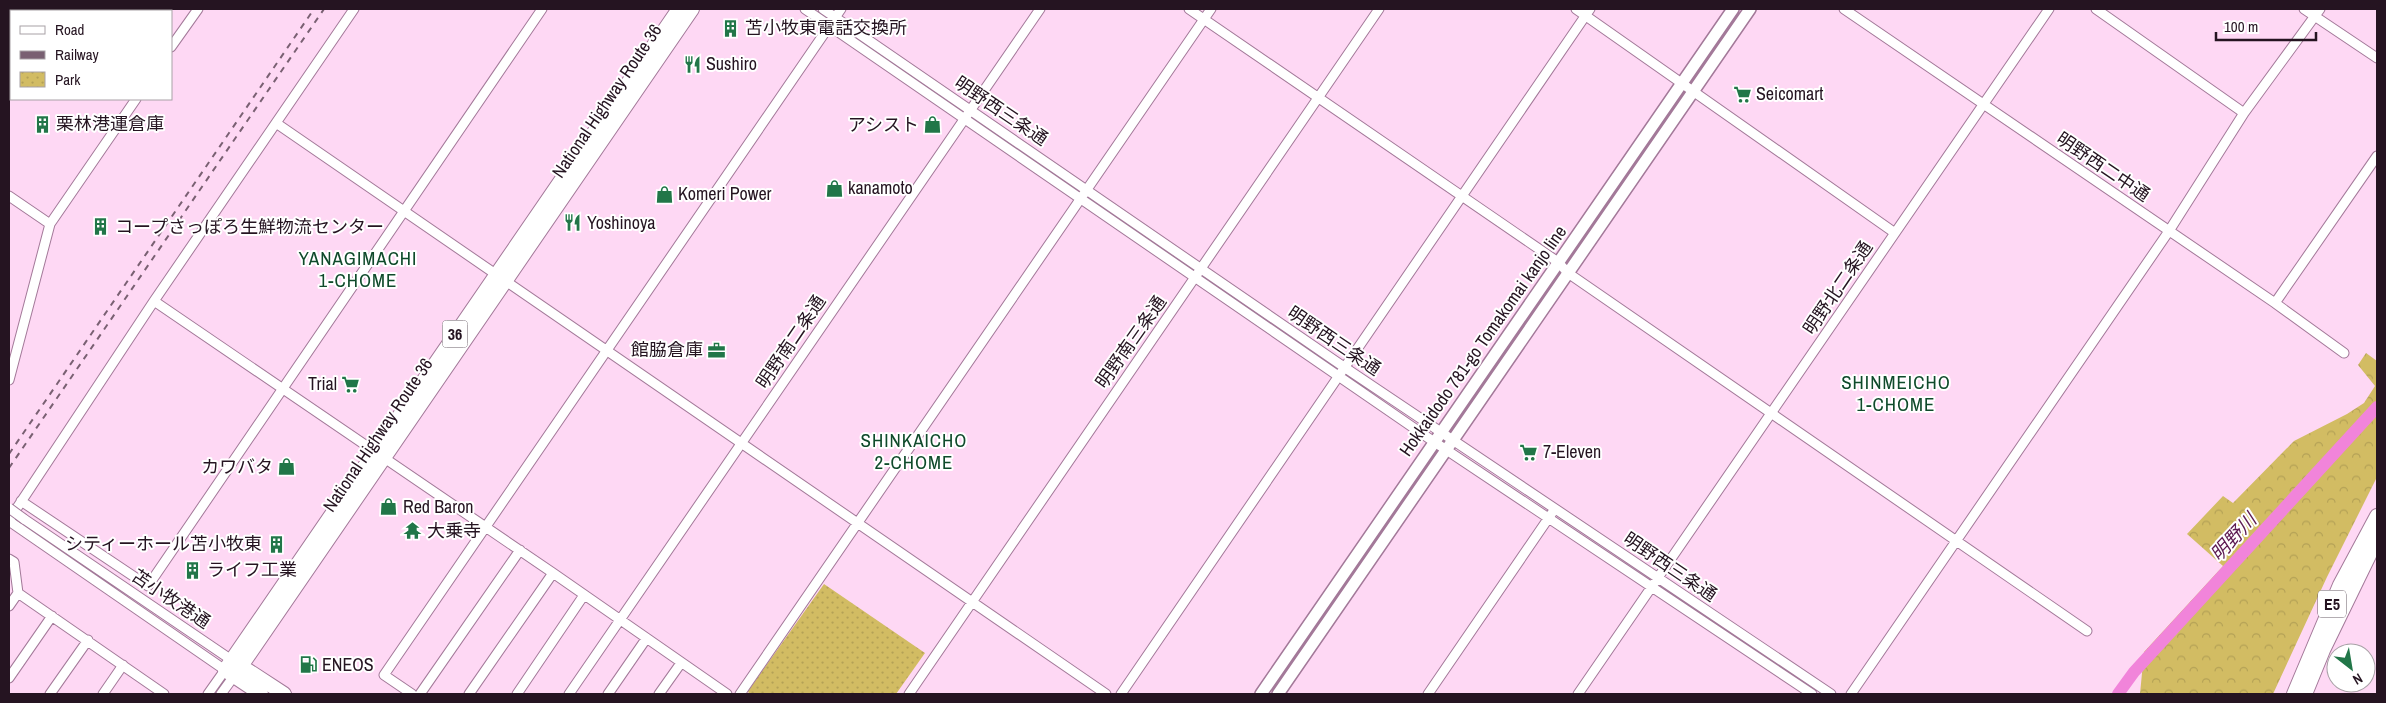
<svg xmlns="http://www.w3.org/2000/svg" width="2386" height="703" font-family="'Archivo Narrow','Noto Sans JP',sans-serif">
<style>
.forest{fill:url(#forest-crowns)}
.park{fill:url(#park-dots)}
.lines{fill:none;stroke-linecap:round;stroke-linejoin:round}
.river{stroke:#f184da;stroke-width:12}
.minor-casing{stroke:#a37999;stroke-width:11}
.major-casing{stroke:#a37999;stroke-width:14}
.highway-casing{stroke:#a37999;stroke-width:16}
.minor{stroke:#fff;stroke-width:9}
.major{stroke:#fff;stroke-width:11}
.highway{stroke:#fff;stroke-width:14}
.rail{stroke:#796072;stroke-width:2;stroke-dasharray:6 6;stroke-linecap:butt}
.minor-bridge-casing{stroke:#a37999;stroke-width:11;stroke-linecap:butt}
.minor-bridge{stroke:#fff;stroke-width:9}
.labels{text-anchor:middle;stroke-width:4;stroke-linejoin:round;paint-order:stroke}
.shield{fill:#fff;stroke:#665a64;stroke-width:1}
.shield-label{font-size:16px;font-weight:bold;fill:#251421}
.poi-label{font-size:18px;fill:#251421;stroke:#fff;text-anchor:start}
.street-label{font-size:18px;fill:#251421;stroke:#fff}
.neighbourhood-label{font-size:19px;letter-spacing:1px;fill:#0f4a2b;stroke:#fff}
.water-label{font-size:19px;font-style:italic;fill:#5c1951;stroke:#fff}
</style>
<defs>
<pattern id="forest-crowns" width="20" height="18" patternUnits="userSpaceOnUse" patternTransform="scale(1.25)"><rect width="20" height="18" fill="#d2bc63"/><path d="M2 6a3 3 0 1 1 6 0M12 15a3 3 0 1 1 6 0" fill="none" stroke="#b4a156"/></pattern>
<pattern id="park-dots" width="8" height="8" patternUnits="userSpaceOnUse" patternTransform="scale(1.25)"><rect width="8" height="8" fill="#d2bc63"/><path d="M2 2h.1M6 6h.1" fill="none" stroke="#b4a156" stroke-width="1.8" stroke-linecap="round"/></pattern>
</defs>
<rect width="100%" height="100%" fill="#fed8f4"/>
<path class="forest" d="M 2366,353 L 2377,361 L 2377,477 L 2327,577 L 2273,694 L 2140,694 L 2144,652 L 2223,566 L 2187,534 L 2223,496 L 2233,503 L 2294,441 L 2347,414 L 2364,403 L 2375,386 L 2358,365 Z"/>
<path class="park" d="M 824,584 L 925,653 L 896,694 L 749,694 L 748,691 Z"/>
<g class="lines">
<path class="river" d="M 2118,694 L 2134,672 L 2377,407"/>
<defs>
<path id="minor" d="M 131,9 L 135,11
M 805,9 L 1424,435 L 1812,694
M 823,9 L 1344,367 L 1831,694
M 1189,9 L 1558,262 L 1568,273 L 2087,631
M 1576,9 L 1895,233
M 1844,9 L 2275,303 L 2344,353
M 2096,9 L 2244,113
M 2304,9 L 2377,58
M 171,47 L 198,9
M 276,123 L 1106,694
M 9,196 L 50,224
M 154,301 L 553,573 L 727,694
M 2275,303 L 2377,156
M 9,380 L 50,224 L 136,99
M 21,501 L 148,586 L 542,9
M 24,519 L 236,663
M 9,520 L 154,301 L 354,9
M 9,521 L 225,670 L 208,694
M 9,559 L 14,562 L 18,593 L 9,606
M 18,593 L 164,694
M 9,678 L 52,616
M 50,694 L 88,640
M 103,694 L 123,665
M 221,694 L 237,672
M 412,694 L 384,675 L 841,9
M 420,694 L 520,550
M 469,694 L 553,573
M 517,694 L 584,595
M 569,694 L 1040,9
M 608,694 L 646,639
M 659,694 L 681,663
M 740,694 L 1211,9
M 909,694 L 1379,9
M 1121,694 L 1590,9
M 1428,694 L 1552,513
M 1578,694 L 2049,9
M 1851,694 L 2169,231 L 2244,113 L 2320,9"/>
<path id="major" d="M 1261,694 L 1733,9
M 1278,694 L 1750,9"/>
<path id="highway" d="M 261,694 L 225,670 L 679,9
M 284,694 L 241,666 L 692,9
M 2294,694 L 2340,585 L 2377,516
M 2305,694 L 2323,650 L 2377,539"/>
</defs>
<use href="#minor" class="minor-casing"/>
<use href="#major" class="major-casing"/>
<use href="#highway" class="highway-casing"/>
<use href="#minor" class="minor"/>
<use href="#major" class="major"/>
<use href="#highway" class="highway"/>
<path class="rail" d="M 9,454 L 314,9
M 9,468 L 324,9"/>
<defs>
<path id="minor-bridge" d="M 9,508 L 24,519"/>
</defs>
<use href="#minor-bridge" class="minor-bridge-casing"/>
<use href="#minor-bridge" class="minor-bridge"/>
</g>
<defs>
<symbol id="building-bare" viewBox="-9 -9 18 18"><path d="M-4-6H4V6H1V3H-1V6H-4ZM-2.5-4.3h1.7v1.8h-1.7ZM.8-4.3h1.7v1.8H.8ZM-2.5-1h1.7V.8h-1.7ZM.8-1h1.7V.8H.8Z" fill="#217648" stroke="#fff" stroke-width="2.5" paint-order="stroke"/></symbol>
<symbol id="restaurant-bare" viewBox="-9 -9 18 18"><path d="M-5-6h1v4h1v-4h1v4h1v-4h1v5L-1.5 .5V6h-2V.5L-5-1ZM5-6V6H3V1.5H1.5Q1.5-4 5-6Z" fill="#217648" stroke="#fff" stroke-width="2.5" paint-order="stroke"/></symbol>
<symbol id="supermarket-bare" viewBox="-9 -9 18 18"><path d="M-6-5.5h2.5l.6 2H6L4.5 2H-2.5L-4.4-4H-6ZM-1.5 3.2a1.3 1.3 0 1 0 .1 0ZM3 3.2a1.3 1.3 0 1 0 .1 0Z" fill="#217648" stroke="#fff" stroke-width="2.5" paint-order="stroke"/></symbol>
<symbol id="shop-bare" viewBox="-9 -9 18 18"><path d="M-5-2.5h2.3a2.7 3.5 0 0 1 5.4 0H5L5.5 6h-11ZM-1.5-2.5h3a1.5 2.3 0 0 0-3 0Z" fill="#217648" stroke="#fff" stroke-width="2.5" paint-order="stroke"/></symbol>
<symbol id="office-bare" viewBox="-9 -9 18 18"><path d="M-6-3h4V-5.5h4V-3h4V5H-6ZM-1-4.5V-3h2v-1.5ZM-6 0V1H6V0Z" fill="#217648" stroke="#fff" stroke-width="2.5" paint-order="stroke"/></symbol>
<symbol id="temple-bare" viewBox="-9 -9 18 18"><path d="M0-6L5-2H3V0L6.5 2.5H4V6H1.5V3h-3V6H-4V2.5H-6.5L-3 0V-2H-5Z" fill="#217648" stroke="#fff" stroke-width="2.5" paint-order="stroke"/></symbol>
<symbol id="fuel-bare" viewBox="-9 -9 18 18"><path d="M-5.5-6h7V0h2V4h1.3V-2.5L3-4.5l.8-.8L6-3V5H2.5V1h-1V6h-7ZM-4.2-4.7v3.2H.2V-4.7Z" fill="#217648" stroke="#fff" stroke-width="2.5" paint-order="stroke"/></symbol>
</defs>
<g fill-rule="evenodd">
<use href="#building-bare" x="718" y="16" width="25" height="25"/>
<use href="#restaurant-bare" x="680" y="52" width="25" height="25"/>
<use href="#supermarket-bare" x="1730" y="82" width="25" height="25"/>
<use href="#building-bare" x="30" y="112" width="25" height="25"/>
<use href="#shop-bare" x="920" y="112" width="25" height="25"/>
<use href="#shop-bare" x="822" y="176" width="25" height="25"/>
<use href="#shop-bare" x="652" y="182" width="25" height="25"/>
<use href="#restaurant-bare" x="560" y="210" width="25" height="25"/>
<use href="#building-bare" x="88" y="214" width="25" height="25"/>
<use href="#office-bare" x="704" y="338" width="25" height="25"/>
<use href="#supermarket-bare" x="338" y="372" width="25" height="25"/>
<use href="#supermarket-bare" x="1516" y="440" width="25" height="25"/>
<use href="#shop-bare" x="274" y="454" width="25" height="25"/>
<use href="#shop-bare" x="376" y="494" width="25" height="25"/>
<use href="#temple-bare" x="400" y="518" width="25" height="25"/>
<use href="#building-bare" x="264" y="532" width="25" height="25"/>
<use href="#building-bare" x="180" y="558" width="25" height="25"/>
<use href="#fuel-bare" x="296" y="652" width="25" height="25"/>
</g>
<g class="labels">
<g class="shield">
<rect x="442.5" y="320.5" width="25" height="27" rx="4"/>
<rect x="2318" y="590.5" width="28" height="27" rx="4"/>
</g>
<g class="shield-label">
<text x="455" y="340">36</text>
<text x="2332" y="610">E5</text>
</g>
<g class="poi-label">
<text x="745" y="34">苫小牧東電話交換所</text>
<text x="706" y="70">Sushiro</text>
<text x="1756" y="100">Seicomart</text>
<text x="56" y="130">栗林港運倉庫</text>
<text x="919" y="131" text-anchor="end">アシスト</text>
<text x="848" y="194">kanamoto</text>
<text x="678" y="200">Komeri Power</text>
<text x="587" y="229">Yoshinoya</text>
<text x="115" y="233">コープさっぽろ生鮮物流センター</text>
<text x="703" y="356" text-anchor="end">館脇倉庫</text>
<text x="337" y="390" text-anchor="end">Trial</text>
<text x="1543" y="458">7-Eleven</text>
<text x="273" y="473" text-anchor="end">カワバタ</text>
<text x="403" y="513">Red Baron</text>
<text x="427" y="537">大乗寺</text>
<text x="262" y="550" text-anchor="end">シティーホール苫小牧東</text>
<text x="207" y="576">ライフ工業</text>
<text x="322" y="671">ENEOS</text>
</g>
<g class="street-label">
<text transform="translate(607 101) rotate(-56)" y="6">National Highway Route 36</text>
<text transform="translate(1001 111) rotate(34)" y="6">明野西三条通</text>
<text transform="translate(2103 167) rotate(34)" y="6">明野西二中通</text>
<text transform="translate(1838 288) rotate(-56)" y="6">明野北二条通</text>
<text transform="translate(1334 341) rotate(34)" y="6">明野西三条通</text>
<text transform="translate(1483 341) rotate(-55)" y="6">Hokkaidodo 781-go Tomakomai kanjo line</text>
<text transform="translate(791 342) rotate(-56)" y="6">明野南二条通</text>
<text transform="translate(1131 342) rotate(-55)" y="6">明野南三条通</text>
<text transform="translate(378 435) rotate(-56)" y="6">National Highway Route 36</text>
<text transform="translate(1670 567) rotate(34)" y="6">明野西三条通</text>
<text transform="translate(171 599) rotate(34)" y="6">苫小牧港通</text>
</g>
<g class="neighbourhood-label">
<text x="358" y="265">YANAGIMACHI<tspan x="358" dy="22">1-CHOME</tspan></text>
<text x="1896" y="389">SHINMEICHO<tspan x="1896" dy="22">1-CHOME</tspan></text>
<text x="914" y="447">SHINKAICHO<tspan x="914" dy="22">2-CHOME</tspan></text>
</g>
<g class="water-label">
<text transform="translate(2233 537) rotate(-47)" y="7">明野川</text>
</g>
</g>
<rect width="2386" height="703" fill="none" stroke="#251421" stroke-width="20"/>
<rect x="10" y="10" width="162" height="90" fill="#ffffff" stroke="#a8a1a6"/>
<rect x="20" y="26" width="25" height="8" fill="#ffffff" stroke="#a8a1a6"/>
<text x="55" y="35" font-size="15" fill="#251421">Road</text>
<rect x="20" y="51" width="25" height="8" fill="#796072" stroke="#a8a1a6"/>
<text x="55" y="60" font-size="15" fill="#251421">Railway</text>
<rect x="20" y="72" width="25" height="15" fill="url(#park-dots)" stroke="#a8a1a6"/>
<text x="55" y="85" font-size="15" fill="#251421">Park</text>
<g transform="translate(2351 668) rotate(149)"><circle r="24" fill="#ffffff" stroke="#a8a1a6"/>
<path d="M0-4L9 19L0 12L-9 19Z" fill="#217648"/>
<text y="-8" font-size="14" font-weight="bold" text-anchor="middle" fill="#251421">N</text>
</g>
<path d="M2216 32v8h100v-8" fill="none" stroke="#251421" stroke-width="2.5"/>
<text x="2224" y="32" font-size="15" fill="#251421" stroke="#ffffff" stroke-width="4" paint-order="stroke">100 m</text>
</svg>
